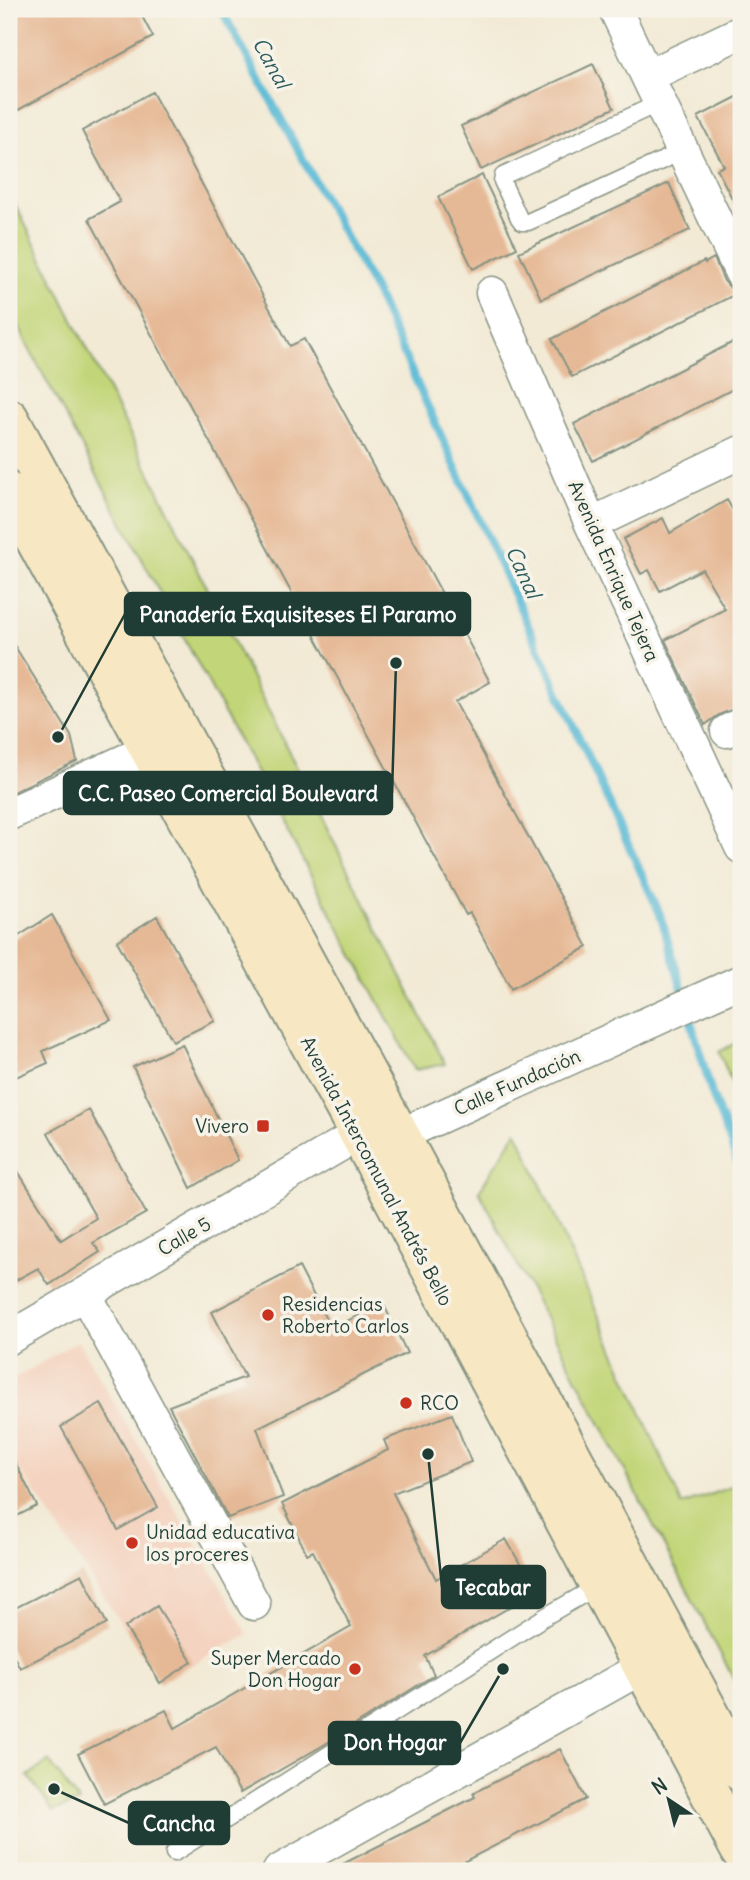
<svg xmlns="http://www.w3.org/2000/svg" width="750" height="1880" font-family="Delius,sans-serif">
<style>
.built{fill:#f4d3c0}
.green{fill:#c2d578;stroke:#708956;stroke-width:2}
.lines{fill:none;stroke-linecap:round;stroke-linejoin:round}
.stream{stroke:#57b9d5;stroke-width:8}
.building{fill:#e6b996}
.service-casing{stroke:#889484;stroke-width:19}
.minor-casing{stroke:#889484;stroke-width:35}
.secondary-casing{stroke:#889484;stroke-width:42}
.service{stroke:#fff;stroke-width:16}
.minor{stroke:#fff;stroke-width:32}
.secondary{stroke:#f7e8c3;stroke-width:38}
.poi-dot{fill:#c8321e;stroke:#f7f3e8;stroke-width:2.5}
.labels{text-anchor:middle;stroke-width:7;stroke-linejoin:round;paint-order:stroke}
.street-label{font-size:19px;fill:#1f3d34;stroke:#f7f3e8}
.poi-label{font-size:19px;fill:#1f3d34;stroke:#f7f3e8;text-anchor:start}
.water-label{font-size:21px;font-style:italic;fill:#2d5c5c;stroke:#f7f3e8}
.leader{fill:none;stroke:#1f3d34;stroke-width:2.5}
.callout-dot{fill:#1f3d34;stroke:#f7f3e8;stroke-width:2.5}
.callout{fill:#1f3d34;stroke:#1f3d34;stroke-width:2.5}
.callout-label{font-size:21px;text-anchor:middle;font-weight:bold;fill:#fff}
</style>
<rect width="100%" height="100%" fill="#f7f3e8"/>
<filter id="ink" filterUnits="userSpaceOnUse"><feTurbulence type="fractalNoise" baseFrequency=".0143" numOctaves="2"/><feDisplacementMap in="SourceGraphic" scale="14" xChannelSelector="R" yChannelSelector="G"/><feConvolveMatrix kernelMatrix="1 2 1 2 8 2 1 2 1" color-interpolation-filters="sRGB"/></filter>
<filter id="wash" filterUnits="userSpaceOnUse"><feTurbulence type="fractalNoise" baseFrequency=".00686" numOctaves="4" result="noise"/><feDisplacementMap in="SourceGraphic" scale="28" xChannelSelector="R" yChannelSelector="G"/><feGaussianBlur stdDeviation="1.57" result="paint"/><feColorMatrix in="noise" values="0 0 0 0 0 0 0 0 0 0 0 0 0 0 0 0 0 1.4 0 .05"/><feComposite in="paint" operator="in"/></filter>
<g filter="url(#wash)">
<rect width="100%" height="100%" fill="#f2ead5"/>
<path class="built" d="M 78,1341 L 248,1634 L 160,1683 L 9,1452 L 9,1382 Z"/>
<path class="green" d="M 9,192 L 445,1064 L 415,1070 L 27,344 L 9,303 Z
M 741,1040 L 741,1104 L 719,1052 Z
M 517,1131 L 682,1505 L 741,1483 L 741,1693 L 479,1191 Z
M 49,1761 L 79,1802 L 53,1811 L 28,1776 Z"/>
<g class="lines">
<path class="stream" d="M 221,9 L 374,289 L 660,914 L 685,999
M 688,1011 L 712,1094 L 741,1171"/>
</g>
<g id="blocks">
<path class="building" d="M 9,9 L 138,9 L 153,37 L 9,115 Z
M 593,64 L 614,108 L 481,170 L 461,126 Z
M 152,92 L 290,346 L 304,339 L 490,682 L 455,702 L 588,947 L 511,989 L 470,913 L 466,915 L 89,219 L 120,202 L 82,131 Z
M 741,95 L 741,216 L 717,169 L 724,166 L 698,117 Z
M 482,175 L 517,248 L 473,269 L 438,197 Z
M 669,183 L 690,230 L 541,299 L 519,252 Z
M 714,258 L 724,281 L 736,294 L 572,377 L 552,339 L 704,261 L 705,263 Z
M 741,338 L 741,385 L 593,461 L 574,424 Z
M 727,500 L 741,524 L 741,706 L 719,715 L 705,725 L 665,640 L 725,609 L 702,569 L 660,591 L 649,570 L 641,574 L 623,539 L 663,518 L 670,533 Z
M 9,637 L 71,736 L 77,761 L 9,794 Z
M 52,915 L 111,1020 L 43,1051 L 48,1063 L 9,1080 L 9,942 Z
M 157,916 L 215,1021 L 173,1041 L 117,941 Z
M 182,1044 L 238,1160 L 191,1188 L 133,1067 Z
M 89,1110 L 146,1213 L 93,1243 L 100,1252 L 49,1285 L 38,1268 L 9,1284 L 9,1157 L 61,1240 L 96,1218 L 48,1133 Z
M 299,1267 L 331,1329 L 383,1303 L 407,1353 L 257,1428 L 283,1497 L 228,1518 L 169,1406 L 245,1377 L 212,1312 Z
M 101,1404 L 158,1507 L 118,1530 L 61,1427 Z
M 452,1414 L 471,1462 L 393,1493 L 436,1579 L 506,1539 L 536,1592 L 425,1656 L 434,1675 L 322,1746 L 240,1793 L 216,1747 L 104,1804 L 78,1754 L 166,1710 L 175,1728 L 351,1627 L 313,1551 L 307,1554 L 282,1504 L 388,1450 L 384,1440 Z
M 9,1450 L 37,1506 L 9,1520 Z
M 82,1574 L 107,1624 L 20,1668 L 9,1647 L 9,1611 Z
M 157,1606 L 192,1662 L 160,1683 L 125,1627 Z
M 560,1749 L 586,1799 L 465,1861 L 466,1864 L 452,1871 L 329,1871 L 475,1797 L 473,1793 Z"/>
</g>
</g>
<g filter="url(#ink)">
<use href="#blocks" fill-opacity="0" stroke="#889484" stroke-width="2"/>
<g class="lines">
<defs>
<path id="service" d="M 659,103 L 503,176 L 502,181 L 519,218 L 522,222 L 528,222 L 683,151
M 174,1853 L 546,1616 L 598,1586"/>
<path id="minor" d="M 615,9 L 741,273
M 648,76 L 741,32
M 492,293 L 591,524 L 741,847
M 591,524 L 741,452
M 727,731 L 741,724
M 9,814 L 148,750
M 400,1135 L 741,981
M 85,1294 L 254,1604
M 9,1338 L 359,1134
M 279,1871 L 643,1667"/>
<path id="secondary" d="M 9,418 L 400,1135 L 741,1772
M 9,492 L 359,1134 L 741,1852"/>
</defs>
<use href="#service" class="service-casing"/>
<use href="#minor" class="minor-casing"/>
<use href="#secondary" class="secondary-casing"/>
<use href="#service" class="service"/>
<use href="#minor" class="minor"/>
<use href="#secondary" class="secondary"/>
</g>
</g>
<g class="poi-dot">
<rect x="256" y="1119" width="14" height="14" rx="3.5"/>
<circle cx="268" cy="1315" r="7"/>
<circle cx="406" cy="1403" r="7"/>
<circle cx="132" cy="1543" r="7"/>
<circle cx="355" cy="1669" r="7"/>
</g>
<g class="labels">
<g class="street-label">
<text transform="translate(614 571) rotate(66)" y="7">Avenida Enrique Tejera</text>
<text transform="translate(517 1082) rotate(-24)" y="7">Calle Fundación</text>
<text transform="translate(377 1171) rotate(62)" y="7">Avenida Intercomunal Andrés Bello</text>
<text transform="translate(184 1236) rotate(-30)" y="7">Calle 5</text>
</g>
<g class="poi-label">
<text x="249" y="1133" text-anchor="end">Vivero</text>
<text x="282" y="1311">Residencias<tspan x="282" dy="22">Roberto Carlos</tspan></text>
<text x="420" y="1410">RCO</text>
<text x="146" y="1539">Unidad educativa<tspan x="146" dy="22">los proceres</tspan></text>
<text x="341" y="1665" text-anchor="end">Super Mercado<tspan x="341" dy="22">Don Hogar</tspan></text>
</g>
<g class="water-label">
<text transform="translate(271 63) rotate(61)" y="7">Canal</text>
<text transform="translate(523 572) rotate(65)" y="7">Canal</text>
</g>
</g>
<path class="leader" d="M58 737L125 614M396 663L392 793M428 1454L442 1587M503 1669L460 1743M54 1789L129 1823"/>
<g class="callout-dot">
<circle cx="58" cy="737" r="7"/>
<circle cx="396" cy="663" r="7"/>
<circle cx="428" cy="1454" r="7"/>
<circle cx="503" cy="1669" r="7"/>
<circle cx="54" cy="1789" r="7"/>
</g>
<g class="callout">
<rect x="125" y="593" width="345" height="42" rx="7"/>
<rect x="64" y="772" width="328" height="42" rx="7"/>
<rect x="442" y="1566" width="103" height="42" rx="7"/>
<rect x="329" y="1722" width="131" height="42" rx="7"/>
<rect x="129" y="1802" width="100" height="42" rx="7"/>
</g>
<g class="callout-label">
<text x="298" y="622">Panadería Exquisiteses El Paramo</text>
<text x="228" y="801">C.C. Paseo Comercial Boulevard</text>
<text x="493" y="1595">Tecabar</text>
<text x="395" y="1750">Don Hogar</text>
<text x="179" y="1831">Cancha</text>
</g>
<rect width="750" height="1880" fill="none" stroke="#f7f3e8" stroke-width="35"/>
<g transform="translate(669 1800) rotate(325)" stroke="#f7f3e8" stroke-width="5" paint-order="stroke">
<path d="M0-5L12 26L0 18L-12 26Z" fill="#1f3d34"/>
<text y="-10" font-size="19" font-weight="bold" text-anchor="middle" fill="#1f3d34">N</text>
</g>
</svg>
